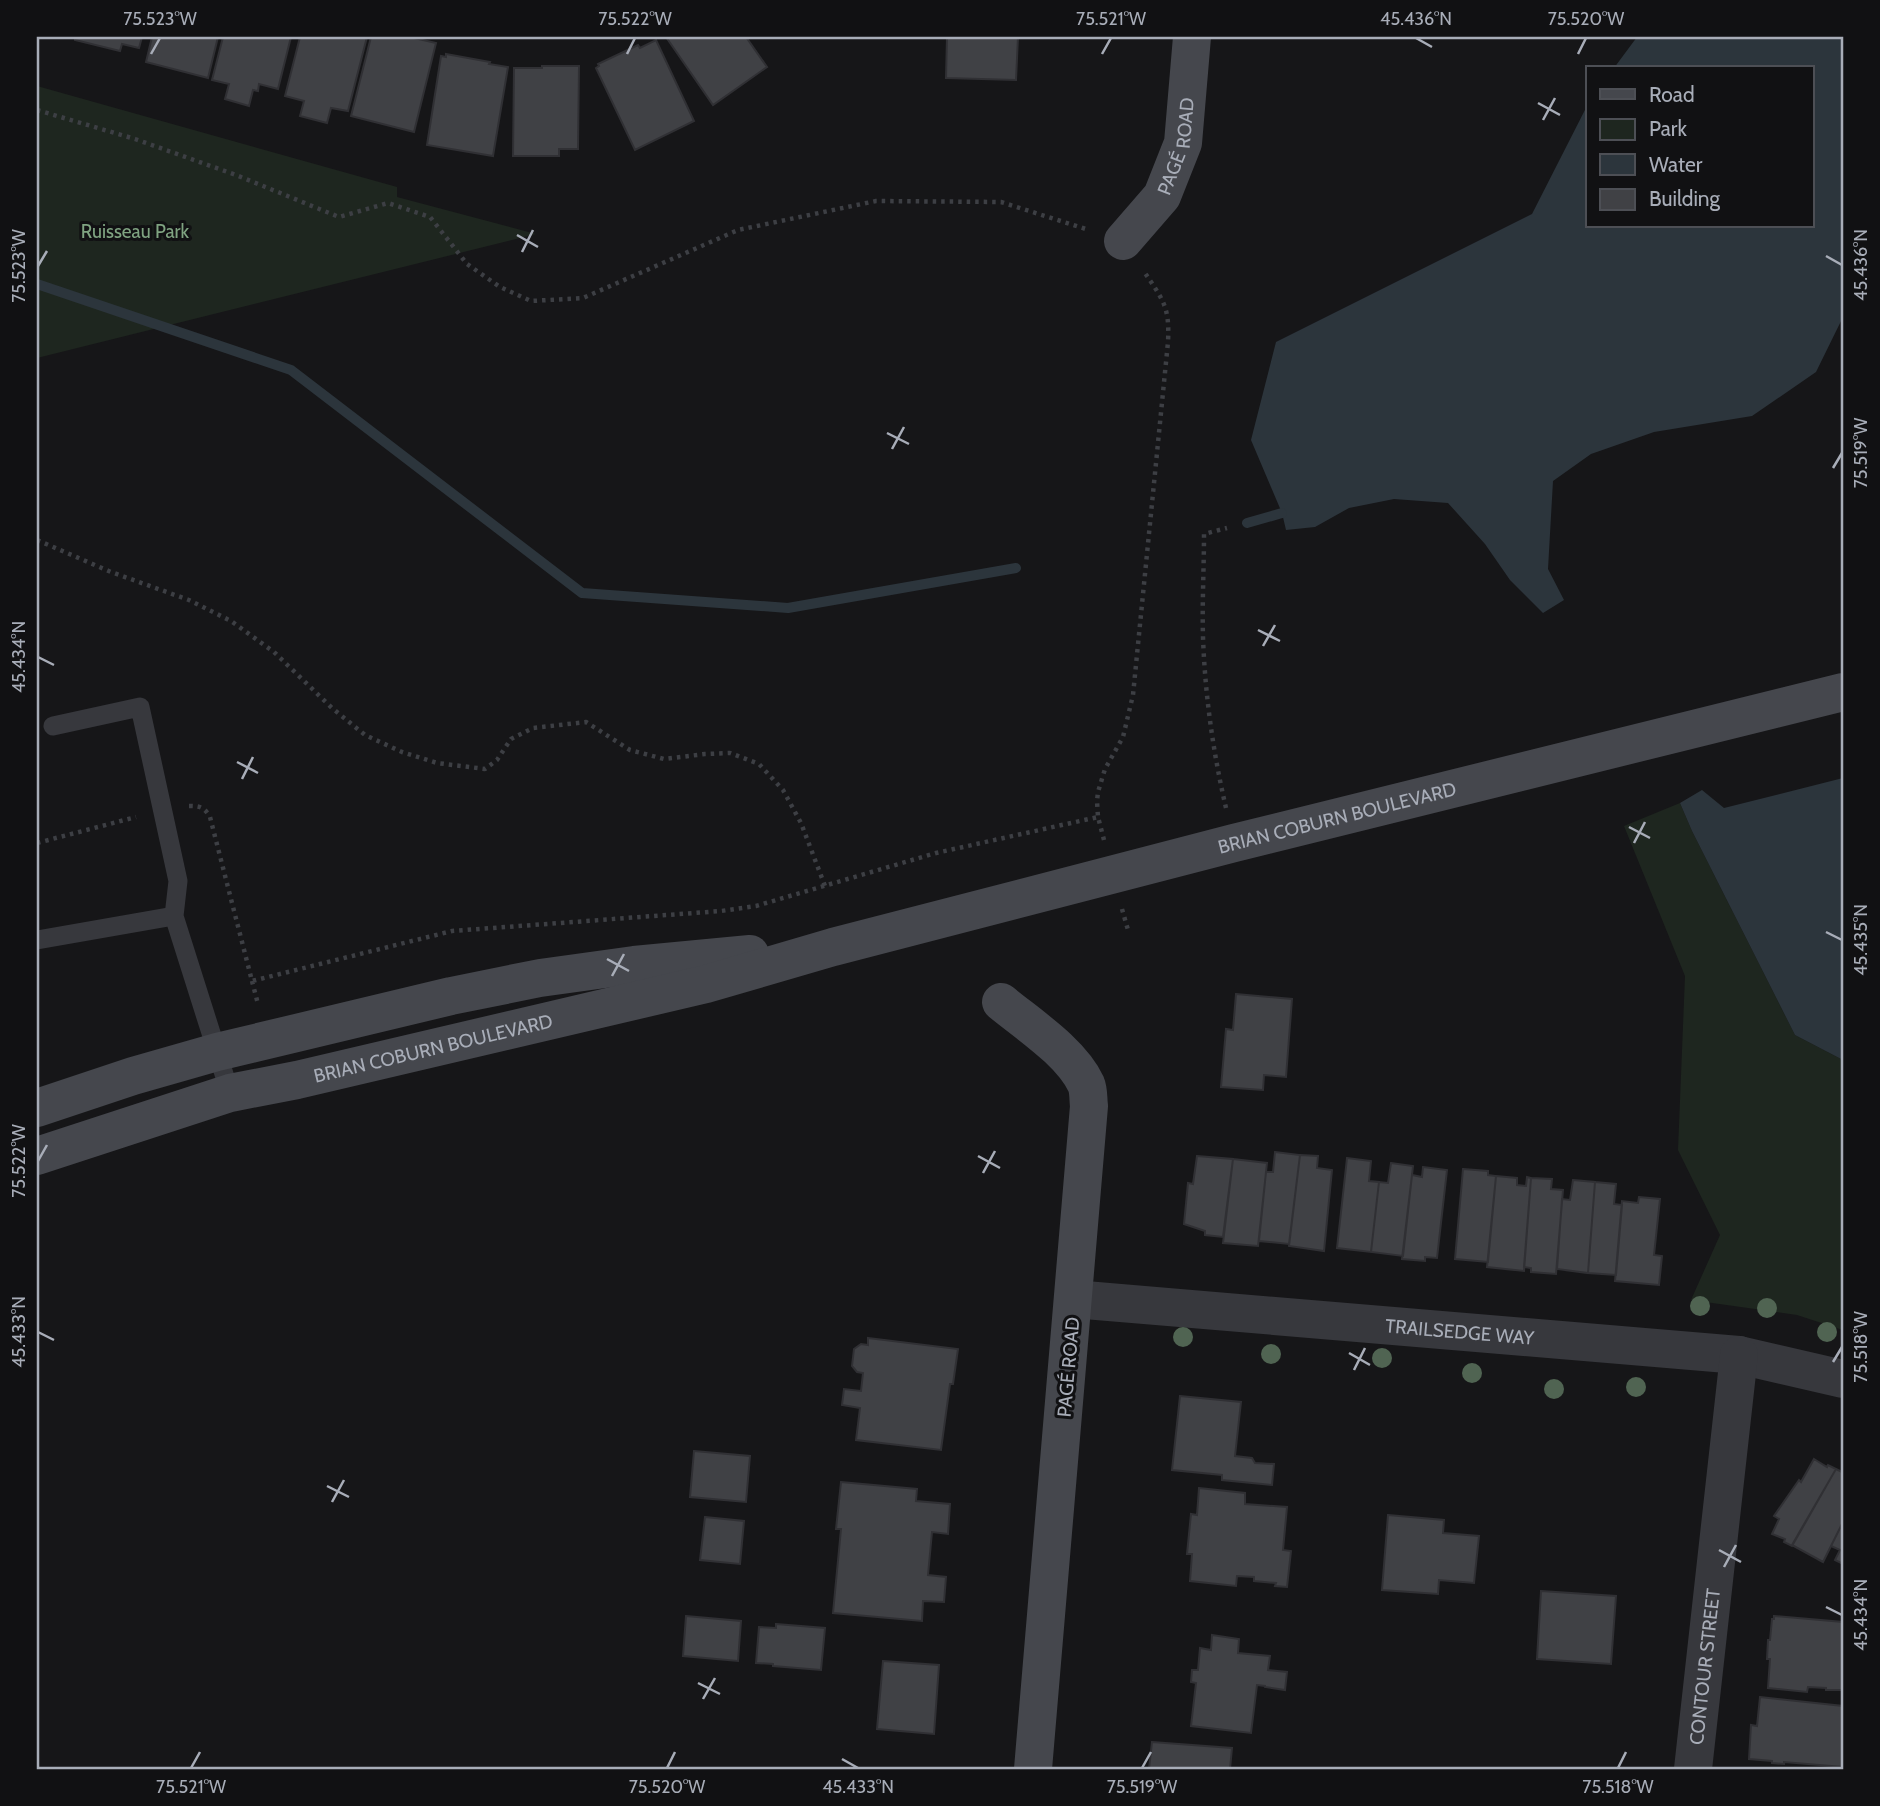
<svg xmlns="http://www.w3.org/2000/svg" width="1880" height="1806" font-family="Cabin,sans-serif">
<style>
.green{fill:#1e261f}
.water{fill:#2c353c}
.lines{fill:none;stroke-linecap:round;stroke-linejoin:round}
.stream{stroke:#2c353c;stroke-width:10}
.building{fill:#404145;stroke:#303034;stroke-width:2}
.path{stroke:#3d3f44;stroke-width:4.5;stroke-dasharray:3.5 5;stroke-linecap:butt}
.lane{stroke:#37383d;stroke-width:19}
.street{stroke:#37383d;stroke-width:38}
.secondary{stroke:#45474d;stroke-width:38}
.tree{fill:#506452}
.ticks{fill:none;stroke:#a8adb8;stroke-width:2.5}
.labels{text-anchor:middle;stroke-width:6;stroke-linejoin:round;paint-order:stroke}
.street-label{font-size:19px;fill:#a8adb8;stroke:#111113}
.park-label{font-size:19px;fill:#7fa381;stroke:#111113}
.neatline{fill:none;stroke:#a8adb8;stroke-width:2.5}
.ticks-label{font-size:18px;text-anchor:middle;fill:#a8adb8}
</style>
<rect width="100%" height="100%" fill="#161618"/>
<path class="green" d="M 37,86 L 397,187 L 397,197 L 536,234 L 37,358 Z
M 1680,803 L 1692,831 L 1795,1035 L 1843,1060 L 1843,1330 L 1797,1315 L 1691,1300 L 1720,1235 L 1678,1150 L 1685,976 L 1624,826 Z"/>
<path class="water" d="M 1637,37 L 1843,37 L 1843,317 L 1816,372 L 1752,416 L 1654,432 L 1591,454 L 1553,481 L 1548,569 L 1564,600 L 1543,613 L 1510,580 L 1485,544 L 1448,503 L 1394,499 L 1349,508 L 1315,527 L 1286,530 L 1282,513 L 1251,440 L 1276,342 L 1532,214 L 1588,104 L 1588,226 L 1812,226 L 1812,68 L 1614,68 Z
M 1843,778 L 1843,1060 L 1795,1035 L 1692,831 L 1680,803 L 1702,790 L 1724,808 Z"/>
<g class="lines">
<path class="stream" d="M 37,284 L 291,370 L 582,593 L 788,608 L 1016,568
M 1247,523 L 1282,513"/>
</g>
<path class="building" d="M 75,37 L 142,37 L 139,48 L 122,44 L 120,51 L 75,40 Z
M 152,37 L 218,37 L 208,78 L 146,62 Z
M 223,37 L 291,37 L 278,89 L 259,84 L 258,91 L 253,90 L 249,106 L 225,99 L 229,84 L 212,80 Z
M 300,37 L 367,37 L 348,111 L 331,108 L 327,123 L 300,116 L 304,101 L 285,96 Z
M 371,37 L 410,37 L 436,43 L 414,132 L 351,116 Z
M 666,37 L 746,37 L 767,67 L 713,105 Z
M 947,37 L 1018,37 L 1016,80 L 946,78 Z
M 656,40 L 694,121 L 635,150 L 596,68 L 599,66 L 598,64 L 638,45 L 640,48 Z
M 446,54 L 490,62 L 489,64 L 508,67 L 493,156 L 427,145 L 441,56 L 446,57 Z
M 542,66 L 579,66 L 578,149 L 559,149 L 559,156 L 513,156 L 514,68 L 542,68 Z
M 1236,994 L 1292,999 L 1286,1077 L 1264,1075 L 1263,1090 L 1221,1087 L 1226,1029 L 1233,1030 Z
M 1275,1152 L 1300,1155 L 1289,1244 L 1259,1241 L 1266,1172 L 1273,1172 Z
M 1300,1155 L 1318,1156 L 1317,1168 L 1332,1170 L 1324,1251 L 1289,1246 Z
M 1197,1156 L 1233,1159 L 1223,1237 L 1205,1235 L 1205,1231 L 1184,1224 L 1188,1183 L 1193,1184 Z
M 1347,1158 L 1371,1161 L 1369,1181 L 1379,1182 L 1371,1252 L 1337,1248 Z
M 1233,1159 L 1267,1163 L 1258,1246 L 1223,1243 Z
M 1391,1163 L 1413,1166 L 1403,1256 L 1371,1252 L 1379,1182 L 1388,1183 Z
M 1423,1167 L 1447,1170 L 1437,1258 L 1425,1257 L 1425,1261 L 1402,1259 L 1412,1175 L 1422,1177 Z
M 1463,1169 L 1488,1171 L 1488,1175 L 1496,1176 L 1488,1262 L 1455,1259 Z
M 1496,1176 L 1517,1178 L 1517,1185 L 1526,1186 L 1527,1177 L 1531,1178 L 1524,1271 L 1487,1267 Z
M 1531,1178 L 1552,1179 L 1551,1189 L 1563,1190 L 1556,1274 L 1531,1272 L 1531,1268 L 1524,1267 Z
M 1573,1180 L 1595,1182 L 1588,1273 L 1557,1269 L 1562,1199 L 1570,1200 Z
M 1595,1182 L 1616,1184 L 1614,1204 L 1622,1205 L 1616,1275 L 1588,1273 Z
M 1639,1197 L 1660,1199 L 1654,1255 L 1662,1256 L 1659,1285 L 1615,1281 L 1622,1201 L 1638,1203 Z
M 868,1338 L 958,1349 L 953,1384 L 950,1384 L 941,1450 L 856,1440 L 860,1408 L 842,1405 L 844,1389 L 861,1391 L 863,1373 L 857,1372 L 852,1366 L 854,1349 L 861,1344 L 868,1345 Z
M 1180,1396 L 1241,1402 L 1235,1456 L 1252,1458 L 1255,1463 L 1274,1464 L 1272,1485 L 1222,1480 L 1222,1475 L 1172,1470 Z
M 694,1451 L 750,1456 L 746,1502 L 690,1497 Z
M 1814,1459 L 1827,1467 L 1828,1465 L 1836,1469 L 1792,1546 L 1784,1542 L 1785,1539 L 1772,1534 L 1779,1519 L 1774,1516 L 1799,1480 L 1801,1482 Z
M 1836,1469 L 1842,1472 L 1843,1471 L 1843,1522 L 1823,1562 L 1792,1545 Z
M 841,1482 L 917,1489 L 916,1501 L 950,1504 L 948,1534 L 932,1532 L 928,1575 L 946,1577 L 944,1602 L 923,1601 L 922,1621 L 833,1613 L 841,1529 L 836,1529 Z
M 1199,1488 L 1245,1493 L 1245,1504 L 1287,1507 L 1283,1550 L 1291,1551 L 1287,1587 L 1275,1586 L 1276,1583 L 1254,1581 L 1254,1577 L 1237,1576 L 1236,1586 L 1190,1581 L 1192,1554 L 1187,1554 L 1191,1514 L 1197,1515 Z
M 1388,1515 L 1444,1520 L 1443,1533 L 1479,1536 L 1474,1583 L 1439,1580 L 1438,1594 L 1382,1590 Z
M 705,1517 L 744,1521 L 740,1564 L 700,1560 Z
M 1843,1522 L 1843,1564 L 1835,1560 L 1840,1550 L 1831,1546 Z
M 1541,1591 L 1616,1596 L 1611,1664 L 1537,1659 Z
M 686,1616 L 741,1621 L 738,1661 L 683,1656 Z
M 1774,1616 L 1843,1622 L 1843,1690 L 1826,1690 L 1826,1688 L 1808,1687 L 1807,1692 L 1768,1688 L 1770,1659 L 1767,1659 L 1768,1640 L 1770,1640 L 1772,1619 L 1774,1619 Z
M 776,1624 L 825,1628 L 821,1670 L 773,1666 L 773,1664 L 756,1663 L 759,1627 L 776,1628 Z
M 1212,1635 L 1239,1639 L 1238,1653 L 1270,1656 L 1268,1670 L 1287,1672 L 1285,1690 L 1265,1687 L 1265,1686 L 1257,1685 L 1251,1733 L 1191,1726 L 1196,1683 L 1191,1682 L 1192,1670 L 1198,1670 L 1200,1648 L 1211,1650 Z
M 883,1661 L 939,1665 L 934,1734 L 877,1729 Z
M 1760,1697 L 1843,1706 L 1843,1767 L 1784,1762 L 1784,1764 L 1772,1763 L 1772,1761 L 1749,1759 L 1751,1725 L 1757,1726 Z
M 1152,1742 L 1232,1748 L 1230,1769 L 1149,1769 Z"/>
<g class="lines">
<path class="path" d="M 37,110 L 135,139 L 236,175 L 339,217 L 388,203 L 430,217 L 467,264 L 500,287 L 531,301 L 583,298 L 738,230 L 876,201 L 1001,202 L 1089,230
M 37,540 L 111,572 L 189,600 L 231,621 L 274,652 L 332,708 L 365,735 L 402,752 L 437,763 L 485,769 L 497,760 L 511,739 L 533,728 L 586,722 L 630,750 L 664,759 L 705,754 L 730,753 L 759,764 L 783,790 L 801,823 L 825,886
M 189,806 C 200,806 204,807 210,817 L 252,981 L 452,931 L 721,911 L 756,906 L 936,853 L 1098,817
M 1226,808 C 1213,752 1205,695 1203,637 C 1202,603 1204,568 1204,534 L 1227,528
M 1104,840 L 1098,817 L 1097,801 L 1098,792 L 1105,769 L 1123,737 L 1133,695 L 1168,342 C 1170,305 1162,299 1143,270
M 37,843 L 136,817
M 1122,909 L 1128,930
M 252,981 L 258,1004"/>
<path class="lane" d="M 53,726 L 140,707 L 178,881 L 174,916 L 230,1093
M 37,940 L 174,916"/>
<g class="street">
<path id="s1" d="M 1073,1299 L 1739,1355 L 1843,1379"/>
<path id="s2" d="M 1693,1769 L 1739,1355"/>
</g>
<g class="secondary">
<path id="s3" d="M 1123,241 L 1162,196 L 1183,143 L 1192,37"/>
<path d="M 1001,1002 C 1029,1025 1071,1052 1086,1084 C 1089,1091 1088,1099 1089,1106 L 1033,1769"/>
<path d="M 37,1108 L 133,1076 L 217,1052 L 451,996 L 540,978 L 634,965 L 750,954"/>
<path id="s4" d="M 37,1156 L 230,1093 L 297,1080 L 706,984 L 833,947 L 1234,843 L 1843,692"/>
</g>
</g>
<g class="tree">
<circle cx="1700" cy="1306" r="10"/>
<circle cx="1767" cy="1308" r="10"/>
<circle cx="1827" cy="1332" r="10"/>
<circle cx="1183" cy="1337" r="10"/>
<circle cx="1271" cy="1354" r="10"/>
<circle cx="1382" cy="1358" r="10"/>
<circle cx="1472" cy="1373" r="10"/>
<circle cx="1636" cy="1387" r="10"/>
<circle cx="1554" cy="1389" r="10"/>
</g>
<path class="ticks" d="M 1416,38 L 1432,47M 151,54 L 160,38M 627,54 L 635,38M 1102,54 L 1111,38M 1578,54 L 1586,38M 1538,103 L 1560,115M 1543,120 L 1555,98M 517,235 L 538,247M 522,252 L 533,230M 1826,256 L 1842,265M 38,266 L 47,251M 887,433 L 909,444M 892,449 L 904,427M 1833,468 L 1842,453M 1258,630 L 1280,641M 1263,646 L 1275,625M 38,657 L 54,665M 237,762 L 258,773M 242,779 L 253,757M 1629,827 L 1650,838M 1634,843 L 1645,822M 1826,932 L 1842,940M 607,959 L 629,971M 612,976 L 624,954M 978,1156 L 1000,1168M 38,1161 L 47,1145M 983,1173 L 995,1151M 38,1332 L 54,1340M 1349,1353 L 1370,1365M 1833,1362 L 1842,1347M 1354,1370 L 1365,1348M 327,1486 L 349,1497M 332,1502 L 344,1480M 1719,1550 L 1741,1562M 1724,1567 L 1736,1545M 1826,1607 L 1842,1615M 698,1683 L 720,1694M 703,1699 L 715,1678M 842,1759 L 858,1768M 191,1768 L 200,1752M 667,1768 L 675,1752M 1142,1768 L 1151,1752M 1618,1768 L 1626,1752"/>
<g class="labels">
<g class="street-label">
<text dy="7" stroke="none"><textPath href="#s3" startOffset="112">PAGÉ ROAD</textPath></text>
<text dy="7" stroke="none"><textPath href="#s4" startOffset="1344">BRIAN COBURN BOULEVARD</textPath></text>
<text dy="7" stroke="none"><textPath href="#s4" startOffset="411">BRIAN COBURN BOULEVARD</textPath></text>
<text dy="7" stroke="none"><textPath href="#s1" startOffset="388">TRAILSEDGE WAY</textPath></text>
<text transform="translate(1068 1367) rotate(-85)" y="7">PAGÉ ROAD</text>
<text dy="7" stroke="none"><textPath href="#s2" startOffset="103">CONTOUR STREET</textPath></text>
</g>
<g class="park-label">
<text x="135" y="238">Ruisseau Park</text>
</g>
</g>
<rect width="1880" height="1806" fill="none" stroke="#111113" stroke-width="77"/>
<rect x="1586" y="66" width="228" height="161" fill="#111113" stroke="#4d4f55" stroke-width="2"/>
<rect x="1600" y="89" width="35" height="10" fill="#45474d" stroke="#4d4f55" stroke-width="2"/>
<text x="1649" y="102" font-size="21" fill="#a8adb8">Road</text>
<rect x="1600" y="119" width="35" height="21" fill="#1e261f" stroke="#4d4f55" stroke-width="2"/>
<text x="1649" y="136" font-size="21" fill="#a8adb8">Park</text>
<rect x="1600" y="154" width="35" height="21" fill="#2c353c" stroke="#4d4f55" stroke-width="2"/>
<text x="1649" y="172" font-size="21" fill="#a8adb8">Water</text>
<rect x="1600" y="189" width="35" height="21" fill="#404145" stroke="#4d4f55" stroke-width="2"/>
<text x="1649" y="206" font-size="21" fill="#a8adb8">Building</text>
<rect x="38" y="38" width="1804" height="1730" class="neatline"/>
<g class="ticks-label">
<text x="160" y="25">75.523°W</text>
<text x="635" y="25">75.522°W</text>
<text x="1111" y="25">75.521°W</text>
<text x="1416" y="25">45.436°N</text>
<text x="1586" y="25">75.520°W</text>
<text transform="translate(1861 265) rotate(-90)" y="6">45.436°N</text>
<text transform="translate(19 266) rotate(-90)" y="6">75.523°W</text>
<text transform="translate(1861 453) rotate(-90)" y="6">75.519°W</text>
<text transform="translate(19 657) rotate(-90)" y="6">45.434°N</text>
<text transform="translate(1861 940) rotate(-90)" y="6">45.435°N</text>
<text transform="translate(19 1161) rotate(-90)" y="6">75.522°W</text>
<text transform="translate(19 1332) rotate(-90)" y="6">45.433°N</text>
<text transform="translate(1861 1347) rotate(-90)" y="6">75.518°W</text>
<text transform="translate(1861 1615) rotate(-90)" y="6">45.434°N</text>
<text x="191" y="1793">75.521°W</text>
<text x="667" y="1793">75.520°W</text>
<text x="858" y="1793">45.433°N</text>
<text x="1142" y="1793">75.519°W</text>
<text x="1618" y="1793">75.518°W</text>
</g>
</svg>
